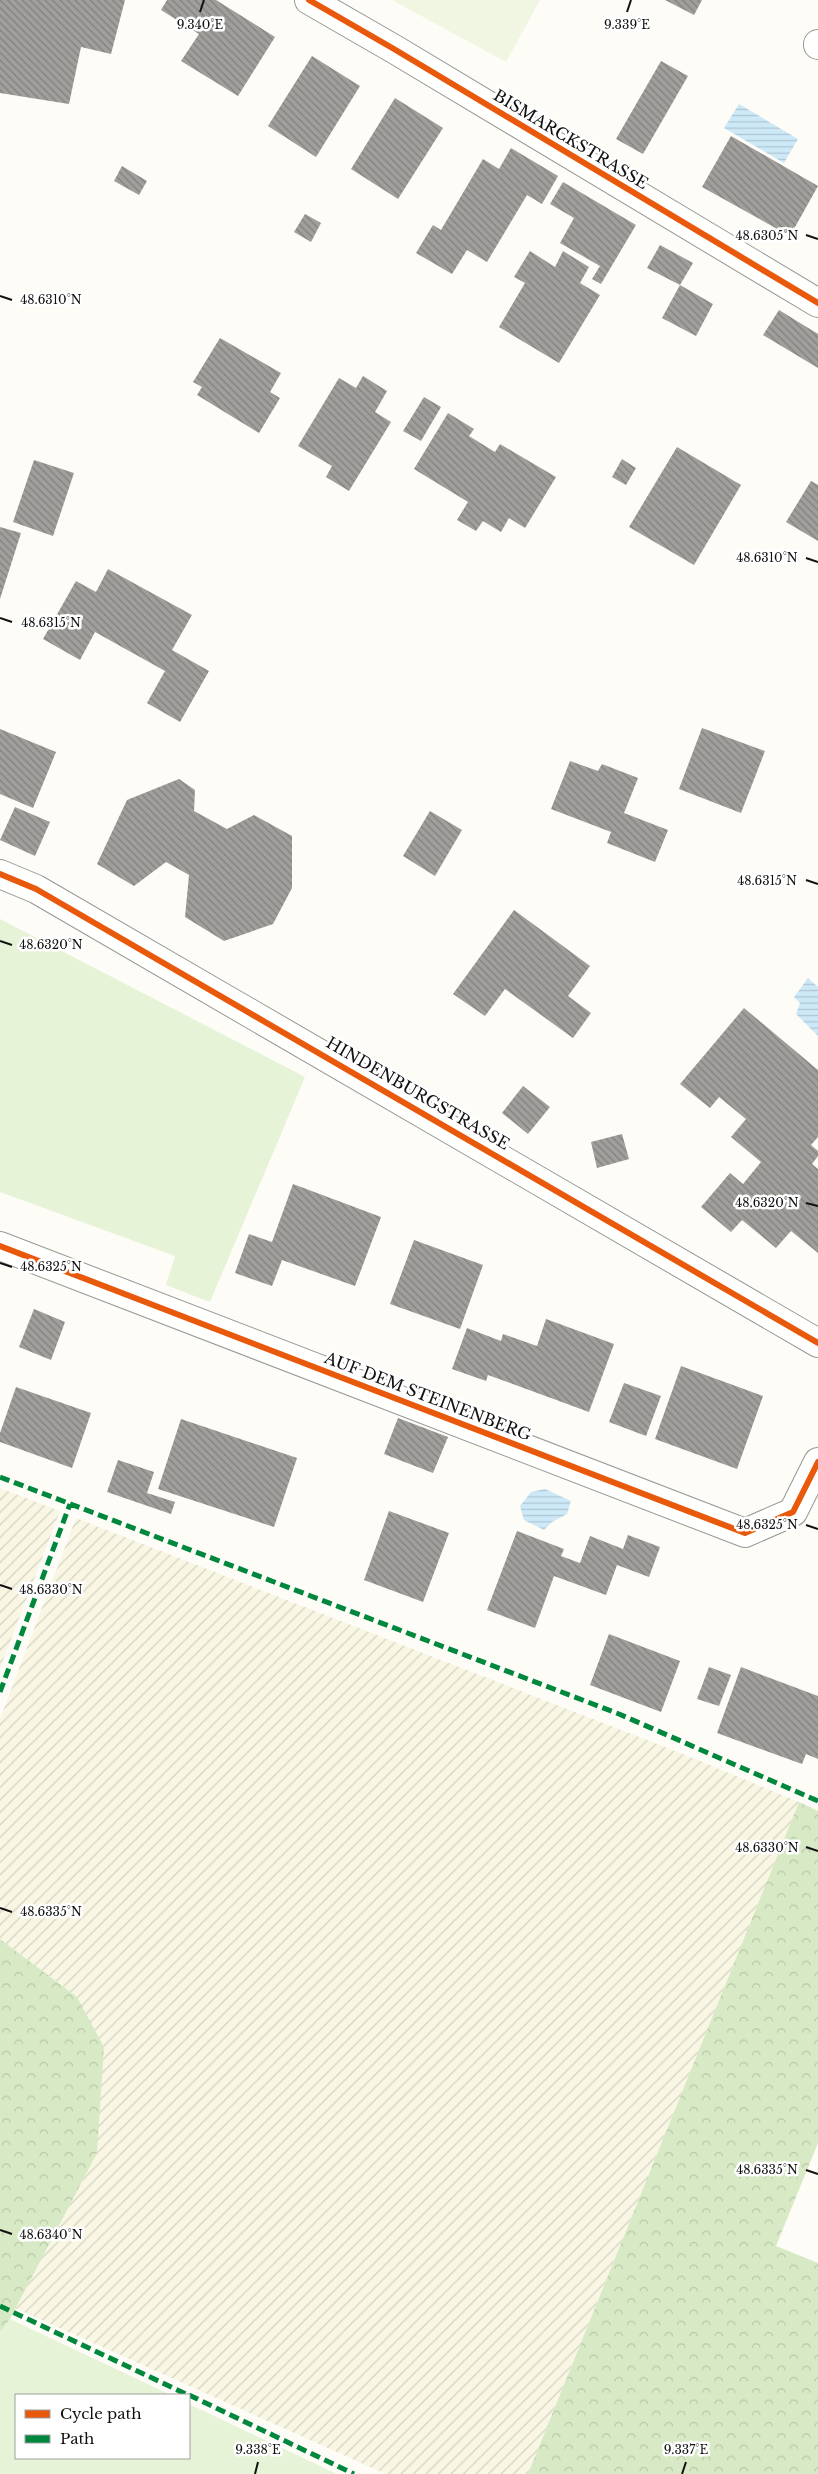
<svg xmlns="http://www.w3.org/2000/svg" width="818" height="2474" font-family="'Libre Baskerville',serif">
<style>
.farmland{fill:url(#farmland-furrows)}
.green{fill:#e7f3d7}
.forest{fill:url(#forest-crowns)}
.pitch{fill:#f0f6e1}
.water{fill:url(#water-rules)}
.building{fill:url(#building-back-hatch)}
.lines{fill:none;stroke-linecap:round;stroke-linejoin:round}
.minor-casing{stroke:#979795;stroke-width:30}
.minor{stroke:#fffffe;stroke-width:28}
.quiet{stroke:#00873e;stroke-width:5;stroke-dasharray:10 5;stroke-linecap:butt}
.cycleway-casing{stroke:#fff;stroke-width:9}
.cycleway{stroke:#e8590c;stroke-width:6}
.ticks{fill:none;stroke:#111;stroke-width:2}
.labels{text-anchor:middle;stroke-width:5;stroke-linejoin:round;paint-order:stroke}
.street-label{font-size:16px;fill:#111;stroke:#fff}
.ticks-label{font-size:12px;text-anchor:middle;fill:#111;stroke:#fff;stroke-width:5;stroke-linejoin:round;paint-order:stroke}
</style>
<defs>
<pattern id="farmland-furrows" width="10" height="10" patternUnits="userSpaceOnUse" patternTransform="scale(1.25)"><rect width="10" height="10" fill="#f9f7e4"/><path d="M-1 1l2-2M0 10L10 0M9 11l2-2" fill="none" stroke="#d4d3c3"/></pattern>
<pattern id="forest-crowns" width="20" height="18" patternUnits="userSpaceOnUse" patternTransform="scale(1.25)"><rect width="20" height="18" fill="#d8eac5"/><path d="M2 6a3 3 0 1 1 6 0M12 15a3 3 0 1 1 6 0" fill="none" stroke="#b8c8a8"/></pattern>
<pattern id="water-rules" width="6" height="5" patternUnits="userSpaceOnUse" patternTransform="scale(1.25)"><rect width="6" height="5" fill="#cde8f7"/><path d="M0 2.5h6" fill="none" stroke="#afc6d3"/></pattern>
<pattern id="building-back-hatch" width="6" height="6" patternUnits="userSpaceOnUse" patternTransform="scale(1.25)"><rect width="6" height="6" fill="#a19f9c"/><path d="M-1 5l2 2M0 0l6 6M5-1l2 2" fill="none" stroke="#82807e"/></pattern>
</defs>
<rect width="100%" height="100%" fill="#fdfcf7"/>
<path class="farmland" d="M 0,1488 L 60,1511 L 0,1669 Z
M 76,1518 L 683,1754 L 799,1802 L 528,2474 L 386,2474 L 15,2308 L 97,2153 L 77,1997 L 0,1939 L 0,1719 Z"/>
<path class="green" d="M 0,919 L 305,1077 L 210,1302 L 166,1285 L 175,1256 L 0,1192 Z
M 10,2319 L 171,2395 L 16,2395 L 16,2458 L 189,2458 L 189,2404 L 337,2474 L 0,2474 L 0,2332 Z"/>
<path class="forest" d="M 799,1802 L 818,1811 L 818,2143 L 776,2246 L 818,2263 L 818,2474 L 528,2474 Z
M 0,1939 L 77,1997 L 104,2047 L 97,2153 L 10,2319 L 0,2332 Z"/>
<path class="pitch" d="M 392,0 L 540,0 L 506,62 Z"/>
<path class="water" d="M 739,104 L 798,139 L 784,163 L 724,128 Z
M 808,978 L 818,987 L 818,1036 L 796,1014 L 800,1003 L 794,997 Z
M 545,1489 L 571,1501 L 567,1514 L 552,1522 L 544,1530 L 524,1520 L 520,1506 L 531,1492 Z"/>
<path class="building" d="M 0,0 L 125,0 L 111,54 L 81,47 L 69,104 L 0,93 Z
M 167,0 L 216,0 L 275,37 L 238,96 L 181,61 L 199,34 L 161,10 Z
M 665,0 L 702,0 L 694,15 Z
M 312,56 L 360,86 L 316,157 L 268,126 Z
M 661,61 L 688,76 L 643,154 L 616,139 Z
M 395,98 L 443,128 L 398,199 L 351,169 Z
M 731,136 L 818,186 L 790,236 L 702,187 Z
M 511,148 L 558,176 L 542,204 L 527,195 L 487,262 L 467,250 L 452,274 L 416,253 L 433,225 L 441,230 L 483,159 L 499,169 Z
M 122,166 L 147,181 L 139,195 L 114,181 Z
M 563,182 L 636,225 L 601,284 L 592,279 L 600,266 L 560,243 L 574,218 L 550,204 Z
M 305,214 L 321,223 L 311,242 L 294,232 Z
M 660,245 L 693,263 L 680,285 L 647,268 Z
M 530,251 L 555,267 L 563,251 L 589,267 L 580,283 L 600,295 L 559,363 L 499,327 L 525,283 L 514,277 Z
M 680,285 L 713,304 L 696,336 L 662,318 Z
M 779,310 L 818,334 L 818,368 L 763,335 Z
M 220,338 L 281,373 L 270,392 L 280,398 L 259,433 L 197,395 L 202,387 L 193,382 Z
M 363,376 L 387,391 L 375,412 L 391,422 L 349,491 L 326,477 L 332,466 L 298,446 L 339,378 L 356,388 Z
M 424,397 L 441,407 L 421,441 L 403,431 Z
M 448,413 L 474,429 L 469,436 L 495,452 L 500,444 L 556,477 L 525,528 L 509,518 L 501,532 L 483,521 L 476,531 L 457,520 L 468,502 L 414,469 Z
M 677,447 L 741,485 L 694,565 L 629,527 Z
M 622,459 L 636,468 L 626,485 L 612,477 Z
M 34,460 L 74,473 L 53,536 L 13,522 Z
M 811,481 L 818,485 L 818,541 L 786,522 Z
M 0,527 L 21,533 L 0,599 Z
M 108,569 L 192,615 L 172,650 L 209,671 L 180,722 L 147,703 L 165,671 L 95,632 L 80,660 L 43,639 L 76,581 L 96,592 Z
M 702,728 L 765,751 L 741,813 L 679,789 Z
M 0,729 L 56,752 L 33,808 L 0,794 Z
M 570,761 L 598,771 L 602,764 L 638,778 L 624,813 L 668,830 L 655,862 L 607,843 L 611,832 L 551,809 Z
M 179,779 L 195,790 L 194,811 L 227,829 L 254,815 L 292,836 L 292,888 L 273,924 L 224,941 L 185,917 L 189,875 L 166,862 L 134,886 L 97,864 L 127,800 Z
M 15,807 L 50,822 L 35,856 L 0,840 Z
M 430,811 L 462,830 L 435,876 L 403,856 Z
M 514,910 L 590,966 L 568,996 L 591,1013 L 573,1038 L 505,989 L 485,1016 L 453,994 Z
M 744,1008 L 818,1070 L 818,1137 L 811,1145 L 818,1151 L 818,1156 L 812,1164 L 818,1169 L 818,1253 L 791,1231 L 776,1248 L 742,1220 L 731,1232 L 701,1207 L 730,1173 L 743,1184 L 761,1162 L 731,1137 L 746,1119 L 719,1097 L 710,1108 L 680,1084 Z
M 523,1086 L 550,1107 L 528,1134 L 502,1113 Z
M 622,1134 L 629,1159 L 597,1168 L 591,1142 Z
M 293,1184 L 381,1217 L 355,1286 L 282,1260 L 272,1286 L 235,1273 L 249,1234 L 272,1242 Z
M 414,1240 L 483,1265 L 460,1329 L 390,1304 Z
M 34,1309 L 65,1322 L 51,1360 L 19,1347 Z
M 546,1319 L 614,1344 L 589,1412 L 488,1375 L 486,1381 L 452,1369 L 467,1328 L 501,1341 L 503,1334 L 537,1346 Z
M 681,1366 L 763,1396 L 737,1469 L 655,1439 Z
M 624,1383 L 661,1396 L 646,1436 L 609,1422 Z
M 16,1387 L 91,1413 L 72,1468 L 0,1442 L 0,1433 Z
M 398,1418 L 448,1437 L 433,1473 L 384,1454 Z
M 181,1419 L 297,1458 L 274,1527 L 158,1489 Z
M 118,1460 L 154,1472 L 147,1493 L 175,1502 L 171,1514 L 107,1492 Z
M 389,1511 L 449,1533 L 423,1602 L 364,1580 Z
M 517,1531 L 564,1549 L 561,1556 L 580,1563 L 590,1536 L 623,1549 L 628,1535 L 660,1547 L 649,1577 L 617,1565 L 606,1595 L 554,1576 L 535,1628 L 487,1610 Z
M 609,1634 L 680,1661 L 661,1712 L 590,1685 Z
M 709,1667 L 731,1675 L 719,1706 L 697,1699 Z
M 741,1667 L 818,1696 L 818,1759 L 806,1754 L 802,1764 L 717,1733 Z"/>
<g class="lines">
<defs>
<path id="minor" d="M 309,0 L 394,49 L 818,303
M 818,44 L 818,45
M 0,874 L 36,889 L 818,1343
M 0,1246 L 745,1533 L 793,1512 L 818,1462"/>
</defs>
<use href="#minor" class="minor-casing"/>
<use href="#minor" class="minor"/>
<path class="quiet" d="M 0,1477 L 619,1714 L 818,1801
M 0,1692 L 70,1504
M 0,2306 L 188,2395
M 189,2395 L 354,2474"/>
<defs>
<path id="cycleway" d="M 309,0 L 394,49 L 818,303
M 0,874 L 36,889 L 818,1343
M 0,1246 L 745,1533 L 793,1512 L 818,1462"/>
</defs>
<use href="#cycleway" class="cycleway-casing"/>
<use href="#cycleway" class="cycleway"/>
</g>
<path class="ticks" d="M 200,12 L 204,0M 627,12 L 631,0M 806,235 L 818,239M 0,296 L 12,300M 806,558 L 818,562M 0,618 L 12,622M 806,880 L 818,884M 0,941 L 12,945M 806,1203 L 818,1206M 0,1263 L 12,1267M 806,1525 L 818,1529M 0,1585 L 12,1589M 806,1847 L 818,1851M 0,1908 L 12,1912M 806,2170 L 818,2174M 0,2230 L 12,2234M 255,2474 L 258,2462M 682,2474 L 686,2462"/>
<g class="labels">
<g class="street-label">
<text transform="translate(571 139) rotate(31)" y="6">BISMARCKSTRASSE</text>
<text transform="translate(418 1093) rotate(30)" y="6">HINDENBURGSTRASSE</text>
<text transform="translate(428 1396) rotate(21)" y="6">AUF DEM STEINENBERG</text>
</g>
</g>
<g class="ticks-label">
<text x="200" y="29">9.340°E</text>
<text x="627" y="29">9.339°E</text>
<text x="767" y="240">48.6305°N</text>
<text x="51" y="304">48.6310°N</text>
<text x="767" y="562">48.6310°N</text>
<text x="51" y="627">48.6315°N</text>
<text x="767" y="885">48.6315°N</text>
<text x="51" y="949">48.6320°N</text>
<text x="767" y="1207">48.6320°N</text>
<text x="51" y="1271">48.6325°N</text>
<text x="767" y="1529">48.6325°N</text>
<text x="51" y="1594">48.6330°N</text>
<text x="767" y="1852">48.6330°N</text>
<text x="51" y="1916">48.6335°N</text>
<text x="767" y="2174">48.6335°N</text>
<text x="51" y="2239">48.6340°N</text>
<text x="258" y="2454">9.338°E</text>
<text x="686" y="2454">9.337°E</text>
</g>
<rect x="15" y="2394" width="175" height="65" fill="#ffffff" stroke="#a0a0a0"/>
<rect x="25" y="2410" width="25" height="8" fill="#e8590c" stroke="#a0a0a0"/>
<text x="60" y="2419" font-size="15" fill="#111111">Cycle path</text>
<rect x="25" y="2435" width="25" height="8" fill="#00873e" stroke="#a0a0a0"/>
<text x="60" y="2444" font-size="15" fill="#111111">Path</text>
</svg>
